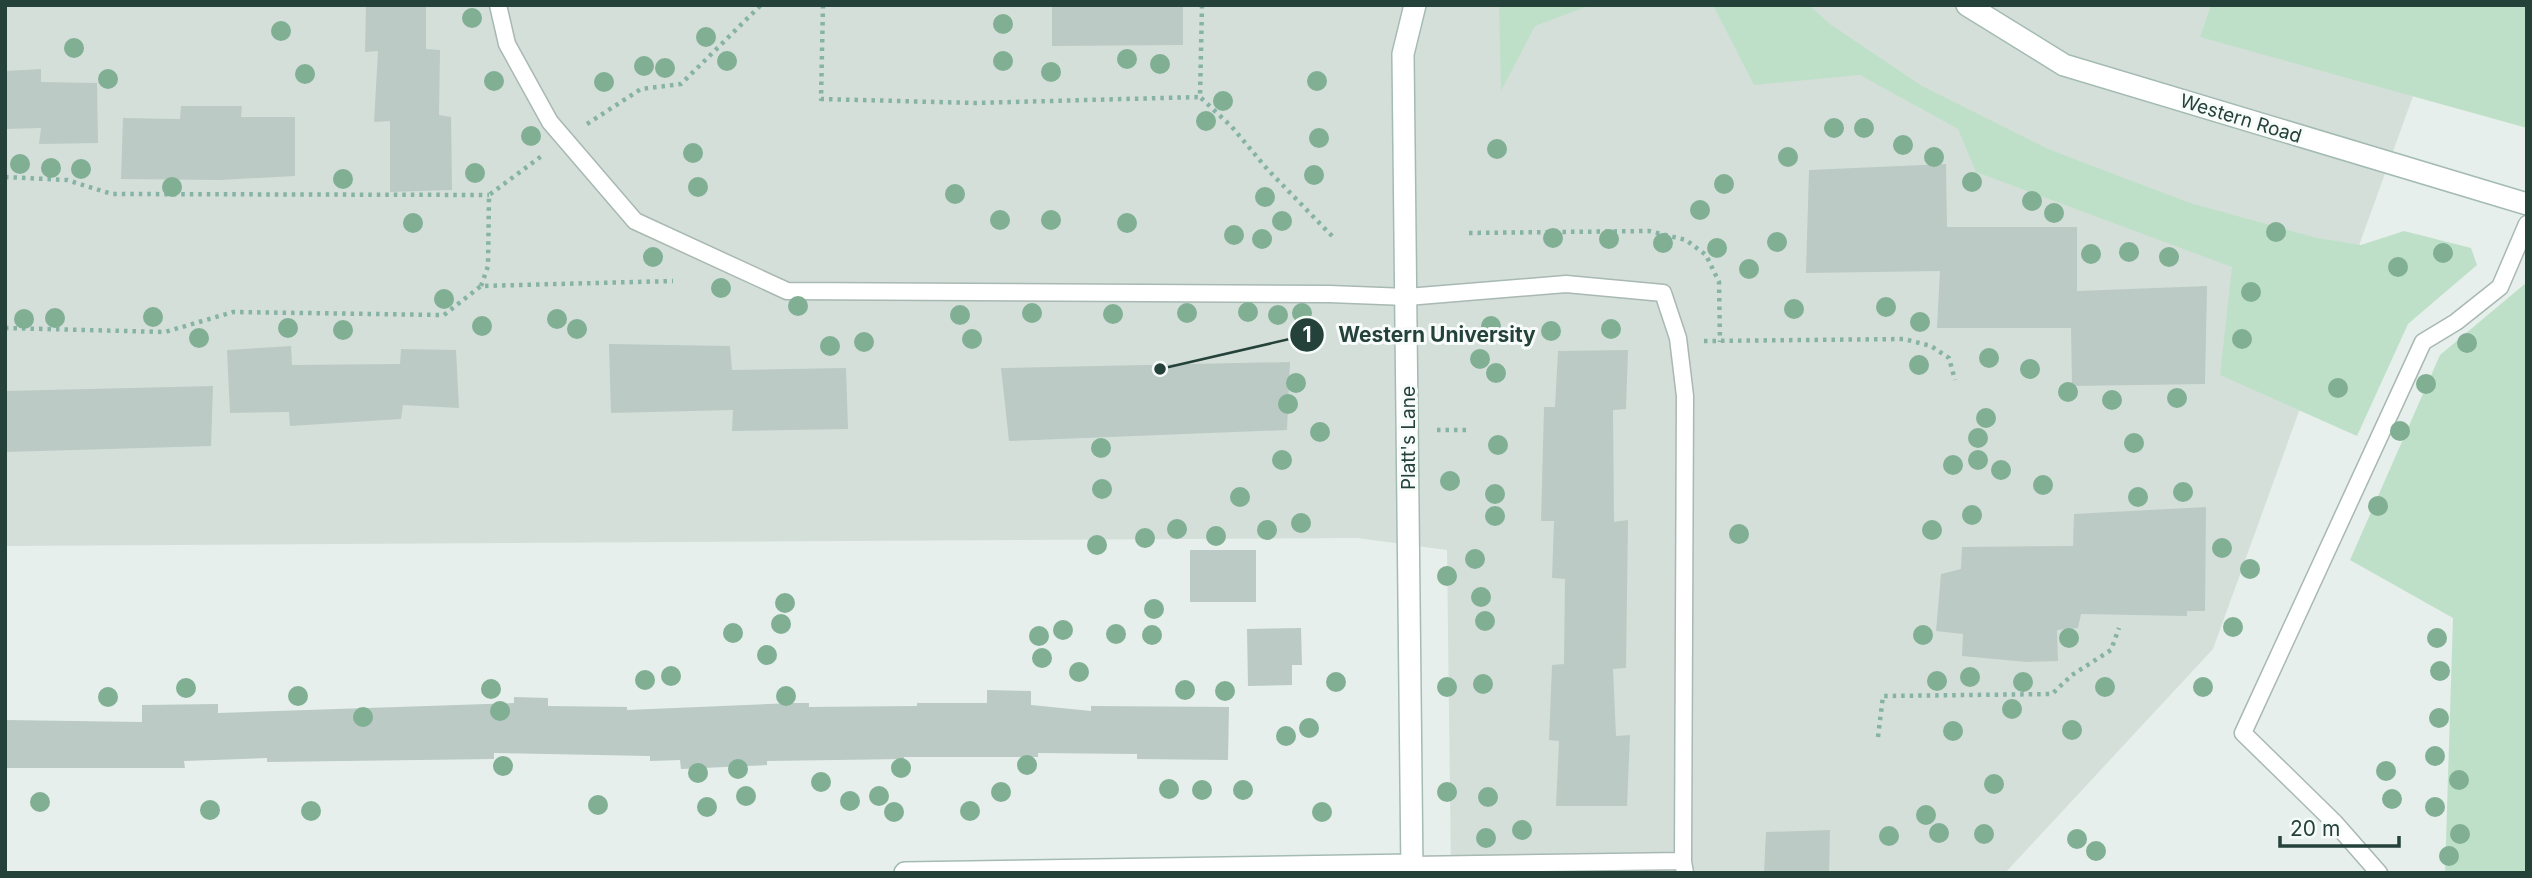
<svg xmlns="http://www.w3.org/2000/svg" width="2532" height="878" font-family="Inter,sans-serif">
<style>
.built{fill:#d4dfda}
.green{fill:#bfe0c8}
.building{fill:#bbcac4}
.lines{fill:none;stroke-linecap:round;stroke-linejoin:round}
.lane-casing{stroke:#a8b8b2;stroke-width:19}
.secondary-casing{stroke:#a4bbb3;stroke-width:24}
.path{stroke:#86b3a5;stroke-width:4.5;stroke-dasharray:3.5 5;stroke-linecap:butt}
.lane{stroke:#fff;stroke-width:16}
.secondary{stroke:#fff;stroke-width:21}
.tree{fill:#80af93}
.labels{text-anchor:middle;stroke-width:6;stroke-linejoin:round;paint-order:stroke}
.street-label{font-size:19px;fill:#24423a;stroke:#f7fbf9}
.leader{fill:none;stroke:#24423a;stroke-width:2.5}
.callout-dot{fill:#24423a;stroke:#f7fbf9;stroke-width:2.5}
.mark-label{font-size:21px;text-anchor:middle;font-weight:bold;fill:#fff}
.callout-label{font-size:21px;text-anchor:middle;font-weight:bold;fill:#24423a;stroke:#f7fbf9;stroke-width:6;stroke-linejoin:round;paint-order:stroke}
</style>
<rect width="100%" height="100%" fill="#e6efeb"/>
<path class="built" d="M 5,5 L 2446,5 L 2213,649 L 2005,873 L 1451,873 L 1447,550 L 1357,538 L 5,546 Z"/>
<path class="green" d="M 1499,5 L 1591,5 L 1535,26 L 1501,91 Z
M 1713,5 L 1809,5 L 1830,24 L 1922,86 L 2048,149 L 2190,203 L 2317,238 L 2361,245 L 2404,231 L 2471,248 L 2477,265 L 2408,324 L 2357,436 L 2220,375 L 2232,267 L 1976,172 L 1958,129 L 1860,75 L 1754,85 Z
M 2211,5 L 2527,5 L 2527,128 L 2200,37 Z
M 2527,282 L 2527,873 L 2445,873 L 2453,618 L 2350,560 L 2440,355 Z"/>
<path class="building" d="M 366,5 L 426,5 L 426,49 L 440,50 L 439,115 L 451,117 L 452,190 L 390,192 L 390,121 L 374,122 L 378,51 L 365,52 Z
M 1052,5 L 1183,5 L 1183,45 L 1052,46 Z
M 41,69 L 41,82 L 97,83 L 98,143 L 39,144 L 41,128 L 5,129 L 5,71 Z
M 181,106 L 242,106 L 241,117 L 295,117 L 295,176 L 220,180 L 121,179 L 123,118 L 180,119 Z
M 1946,164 L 1947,227 L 2077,227 L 2077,291 L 2207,286 L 2205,384 L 2072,386 L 2071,328 L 1937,328 L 1940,271 L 1806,273 L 1809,170 Z
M 609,344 L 730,346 L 732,370 L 846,368 L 848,429 L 732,431 L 733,410 L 611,413 Z
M 291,346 L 292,365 L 400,364 L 401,349 L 456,350 L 459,408 L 403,405 L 401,419 L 290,426 L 289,412 L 230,413 L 227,350 Z
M 1628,350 L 1626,409 L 1613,410 L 1614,522 L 1628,520 L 1626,668 L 1613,669 L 1616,736 L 1630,735 L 1627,806 L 1556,806 L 1559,741 L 1549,740 L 1552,665 L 1564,664 L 1565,579 L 1552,578 L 1554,521 L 1541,521 L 1544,407 L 1555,407 L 1558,351 Z
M 1290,362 L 1287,430 L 1009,441 L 1001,368 Z
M 213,386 L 211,446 L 5,452 L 5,391 Z
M 2206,507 L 2205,611 L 2187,611 L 2187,616 L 2081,614 L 2078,628 L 2057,630 L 2058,661 L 2027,662 L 1962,656 L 1963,634 L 1936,631 L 1941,574 L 1961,569 L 1962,547 L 2073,546 L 2074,514 Z
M 1190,550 L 1256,550 L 1256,602 L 1190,602 Z
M 1301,628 L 1302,665 L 1292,665 L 1292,685 L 1248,686 L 1247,629 Z
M 987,690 L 1031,691 L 1031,705 L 1091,711 L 1091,706 L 1229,707 L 1228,760 L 1137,759 L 1137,754 L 1038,753 L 1038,757 L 904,757 L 904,759 L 767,761 L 767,765 L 681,769 L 680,760 L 650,761 L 650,756 L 494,753 L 494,759 L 267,762 L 267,758 L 184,761 L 185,768 L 5,768 L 5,720 L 142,722 L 142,705 L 218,704 L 218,713 L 514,703 L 514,697 L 548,698 L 548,706 L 627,707 L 627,710 L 792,703 L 809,703 L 809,707 L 917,706 L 917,703 L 987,703 Z
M 1830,830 L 1829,873 L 1764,873 L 1766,832 Z"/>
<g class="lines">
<defs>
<path id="lane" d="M 498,5 L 507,44 L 550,122 L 635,221 L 787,291 L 1329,294 L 1407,297 L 1566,284 L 1663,293 L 1678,338 L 1685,396 L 1683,861 L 1685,873
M 1412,865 L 1683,861
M 2379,873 L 2335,823 L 2243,733 L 2423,342 L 2456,322 L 2500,287 L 2527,224"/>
<path id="secondary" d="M 1967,5 L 2064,65 L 2527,204
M 905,873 L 1412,865
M 1412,873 L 1403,54 L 1415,5"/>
</defs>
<use href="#lane" class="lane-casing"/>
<use href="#secondary" class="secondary-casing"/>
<path class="path" d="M 823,5 L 821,99 L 975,103 L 1200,97
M 1202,5 L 1200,97 L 1232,127 L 1268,170 L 1333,237
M 587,124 L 641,89 L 681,84 L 761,5
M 5,177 L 67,180 L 112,194 L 489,195
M 1469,233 L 1649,231 L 1686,240 L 1706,255 L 1719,282 L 1720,342
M 481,286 L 488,266 L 489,195 L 543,155
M 5,328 L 165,332 L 233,312 L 444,315 L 481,286 L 673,281
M 1704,341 L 1904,339 L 1931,346 L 1949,358 L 1955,380
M 1437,430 L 1468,430
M 1878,737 L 1883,696 L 2052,694 L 2072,675 L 2111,650 L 2119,628"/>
<use href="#lane" class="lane"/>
<use href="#secondary" class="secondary"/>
</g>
<g class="tree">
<circle cx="472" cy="18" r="10"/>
<circle cx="1003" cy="24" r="10"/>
<circle cx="281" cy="31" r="10"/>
<circle cx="706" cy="37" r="10"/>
<circle cx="74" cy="48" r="10"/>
<circle cx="1127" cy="59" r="10"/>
<circle cx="727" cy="61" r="10"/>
<circle cx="1003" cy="61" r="10"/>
<circle cx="1160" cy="64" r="10"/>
<circle cx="644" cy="66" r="10"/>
<circle cx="665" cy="68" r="10"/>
<circle cx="1051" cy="72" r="10"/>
<circle cx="305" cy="74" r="10"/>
<circle cx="108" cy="79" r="10"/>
<circle cx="494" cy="81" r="10"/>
<circle cx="1317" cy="81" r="10"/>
<circle cx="604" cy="82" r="10"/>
<circle cx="1223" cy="101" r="10"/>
<circle cx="1206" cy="121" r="10"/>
<circle cx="1834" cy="128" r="10"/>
<circle cx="1864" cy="128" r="10"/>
<circle cx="531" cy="136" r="10"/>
<circle cx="1319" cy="138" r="10"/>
<circle cx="1903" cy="145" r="10"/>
<circle cx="1497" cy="149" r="10"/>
<circle cx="693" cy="153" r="10"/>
<circle cx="1788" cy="157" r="10"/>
<circle cx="1934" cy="157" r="10"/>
<circle cx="20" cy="164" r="10"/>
<circle cx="51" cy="168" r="10"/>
<circle cx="81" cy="169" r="10"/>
<circle cx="475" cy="173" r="10"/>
<circle cx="1314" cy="175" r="10"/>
<circle cx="343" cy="179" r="10"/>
<circle cx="1972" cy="182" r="10"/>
<circle cx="1724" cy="184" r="10"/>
<circle cx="172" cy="187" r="10"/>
<circle cx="698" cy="187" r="10"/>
<circle cx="955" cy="194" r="10"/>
<circle cx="1265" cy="197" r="10"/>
<circle cx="2032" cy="201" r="10"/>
<circle cx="1700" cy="210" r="10"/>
<circle cx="2054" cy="213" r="10"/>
<circle cx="1000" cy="220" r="10"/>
<circle cx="1051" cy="220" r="10"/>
<circle cx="1282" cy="221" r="10"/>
<circle cx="413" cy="223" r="10"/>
<circle cx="1127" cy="223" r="10"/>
<circle cx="2276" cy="232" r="10"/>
<circle cx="1234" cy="235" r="10"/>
<circle cx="1553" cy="238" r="10"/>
<circle cx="1262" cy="239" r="10"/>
<circle cx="1609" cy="239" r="10"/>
<circle cx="1777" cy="242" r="10"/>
<circle cx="1663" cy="243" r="10"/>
<circle cx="1717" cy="248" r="10"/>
<circle cx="2129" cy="252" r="10"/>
<circle cx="2443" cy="253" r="10"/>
<circle cx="2091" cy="254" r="10"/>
<circle cx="653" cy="257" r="10"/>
<circle cx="2169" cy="257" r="10"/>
<circle cx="2398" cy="267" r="10"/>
<circle cx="1749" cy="269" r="10"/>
<circle cx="721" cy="288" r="10"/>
<circle cx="2251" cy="292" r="10"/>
<circle cx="444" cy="299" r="10"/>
<circle cx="798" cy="306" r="10"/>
<circle cx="1886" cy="307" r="10"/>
<circle cx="1794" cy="309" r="10"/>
<circle cx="1248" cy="312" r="10"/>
<circle cx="1032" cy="313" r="10"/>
<circle cx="1187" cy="313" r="10"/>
<circle cx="1302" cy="313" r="10"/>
<circle cx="1113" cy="314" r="10"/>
<circle cx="960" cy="315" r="10"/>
<circle cx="1278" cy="315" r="10"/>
<circle cx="153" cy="317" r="10"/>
<circle cx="55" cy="318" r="10"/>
<circle cx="24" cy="319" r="10"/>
<circle cx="557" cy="319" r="10"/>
<circle cx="1920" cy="322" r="10"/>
<circle cx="482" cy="326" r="10"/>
<circle cx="1491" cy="326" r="10"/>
<circle cx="288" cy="328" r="10"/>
<circle cx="577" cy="329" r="10"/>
<circle cx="1611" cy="329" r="10"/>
<circle cx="343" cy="330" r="10"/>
<circle cx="1551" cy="331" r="10"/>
<circle cx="199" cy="338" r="10"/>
<circle cx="972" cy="339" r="10"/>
<circle cx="2242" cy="339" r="10"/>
<circle cx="864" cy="342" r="10"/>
<circle cx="2467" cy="343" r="10"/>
<circle cx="830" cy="346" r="10"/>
<circle cx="1989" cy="358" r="10"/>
<circle cx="1480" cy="359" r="10"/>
<circle cx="1919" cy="365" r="10"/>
<circle cx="2030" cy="369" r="10"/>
<circle cx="1496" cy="373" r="10"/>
<circle cx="1296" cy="383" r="10"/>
<circle cx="2426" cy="384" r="10"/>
<circle cx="2338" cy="388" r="10"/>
<circle cx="2068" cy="392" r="10"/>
<circle cx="2177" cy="398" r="10"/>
<circle cx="2112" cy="400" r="10"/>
<circle cx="1288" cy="404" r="10"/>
<circle cx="1986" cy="418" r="10"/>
<circle cx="2400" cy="431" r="10"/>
<circle cx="1320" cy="432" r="10"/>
<circle cx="1978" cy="438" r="10"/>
<circle cx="2134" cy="443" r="10"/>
<circle cx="1498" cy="445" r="10"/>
<circle cx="1101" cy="448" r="10"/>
<circle cx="1282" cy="460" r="10"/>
<circle cx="1978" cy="460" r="10"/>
<circle cx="1953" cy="465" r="10"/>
<circle cx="2001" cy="470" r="10"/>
<circle cx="1450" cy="481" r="10"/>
<circle cx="2043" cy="485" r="10"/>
<circle cx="1102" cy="489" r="10"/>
<circle cx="2183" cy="492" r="10"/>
<circle cx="1495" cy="494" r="10"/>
<circle cx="1240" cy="497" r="10"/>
<circle cx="2138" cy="497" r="10"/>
<circle cx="2378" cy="506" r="10"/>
<circle cx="1972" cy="515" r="10"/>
<circle cx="1495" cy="516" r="10"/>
<circle cx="1301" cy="523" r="10"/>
<circle cx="1177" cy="529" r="10"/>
<circle cx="1267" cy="530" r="10"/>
<circle cx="1932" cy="530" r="10"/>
<circle cx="1739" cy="534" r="10"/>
<circle cx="1216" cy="536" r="10"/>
<circle cx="1145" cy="538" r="10"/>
<circle cx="1097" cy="545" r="10"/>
<circle cx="2222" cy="548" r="10"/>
<circle cx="1475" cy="559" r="10"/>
<circle cx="2250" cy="569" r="10"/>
<circle cx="1447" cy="576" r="10"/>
<circle cx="1481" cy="597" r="10"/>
<circle cx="785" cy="603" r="10"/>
<circle cx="1154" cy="609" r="10"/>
<circle cx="1485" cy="621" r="10"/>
<circle cx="781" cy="624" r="10"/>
<circle cx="2233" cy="627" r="10"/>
<circle cx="1063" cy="630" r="10"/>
<circle cx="733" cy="633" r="10"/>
<circle cx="1116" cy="634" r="10"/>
<circle cx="1152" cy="635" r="10"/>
<circle cx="1923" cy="635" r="10"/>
<circle cx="1039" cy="636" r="10"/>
<circle cx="2069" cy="638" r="10"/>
<circle cx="2437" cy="638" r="10"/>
<circle cx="767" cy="655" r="10"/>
<circle cx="1042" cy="658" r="10"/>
<circle cx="2440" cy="671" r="10"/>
<circle cx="1079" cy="672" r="10"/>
<circle cx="671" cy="676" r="10"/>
<circle cx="1970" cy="677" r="10"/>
<circle cx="645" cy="680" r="10"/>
<circle cx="1937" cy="681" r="10"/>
<circle cx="1336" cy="682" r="10"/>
<circle cx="2023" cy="682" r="10"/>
<circle cx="1483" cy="684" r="10"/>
<circle cx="1447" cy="687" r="10"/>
<circle cx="2105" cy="687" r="10"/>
<circle cx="2203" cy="687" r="10"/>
<circle cx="186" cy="688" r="10"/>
<circle cx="491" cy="689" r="10"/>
<circle cx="1185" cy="690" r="10"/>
<circle cx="1225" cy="691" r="10"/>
<circle cx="298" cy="696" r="10"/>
<circle cx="786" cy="696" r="10"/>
<circle cx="108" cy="697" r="10"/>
<circle cx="2012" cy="709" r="10"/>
<circle cx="500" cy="711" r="10"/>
<circle cx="363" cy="717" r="10"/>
<circle cx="2439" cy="718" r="10"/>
<circle cx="1309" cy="728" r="10"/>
<circle cx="2072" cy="730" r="10"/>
<circle cx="1953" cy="731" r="10"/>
<circle cx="1286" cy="736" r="10"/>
<circle cx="2435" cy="756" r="10"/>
<circle cx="1027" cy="765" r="10"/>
<circle cx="503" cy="766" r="10"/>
<circle cx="901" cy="768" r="10"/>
<circle cx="738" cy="769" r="10"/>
<circle cx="2386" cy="771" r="10"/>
<circle cx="698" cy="773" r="10"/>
<circle cx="2459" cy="780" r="10"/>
<circle cx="821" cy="782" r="10"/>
<circle cx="1994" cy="784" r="10"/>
<circle cx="1169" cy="789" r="10"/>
<circle cx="1202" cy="790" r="10"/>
<circle cx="1243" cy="790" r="10"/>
<circle cx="1001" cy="792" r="10"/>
<circle cx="1447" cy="792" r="10"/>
<circle cx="746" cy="796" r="10"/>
<circle cx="879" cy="796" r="10"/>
<circle cx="1488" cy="797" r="10"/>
<circle cx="2392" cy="799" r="10"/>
<circle cx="850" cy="801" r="10"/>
<circle cx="40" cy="802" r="10"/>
<circle cx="598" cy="805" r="10"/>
<circle cx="707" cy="807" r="10"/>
<circle cx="2435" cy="807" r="10"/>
<circle cx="210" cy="810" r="10"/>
<circle cx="311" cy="811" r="10"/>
<circle cx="970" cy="811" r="10"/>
<circle cx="894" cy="812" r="10"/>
<circle cx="1322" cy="812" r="10"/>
<circle cx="1926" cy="815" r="10"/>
<circle cx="1522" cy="830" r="10"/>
<circle cx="1939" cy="833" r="10"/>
<circle cx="1984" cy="834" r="10"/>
<circle cx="2460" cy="834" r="10"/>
<circle cx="1889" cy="836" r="10"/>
<circle cx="1486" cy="838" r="10"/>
<circle cx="2077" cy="839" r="10"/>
<circle cx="2096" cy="851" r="10"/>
<circle cx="2449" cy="856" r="10"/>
</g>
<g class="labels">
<g class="street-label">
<text transform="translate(2241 118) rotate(17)" y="7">Western Road</text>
<text transform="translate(1408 438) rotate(-90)" y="7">Platt's Lane</text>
</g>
</g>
<path class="leader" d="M1160 369L1307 335"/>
<g class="callout-dot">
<circle cx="1160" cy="369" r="7"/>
<circle cx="1307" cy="335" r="18"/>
</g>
<g class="mark-label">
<text x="1307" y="342">1</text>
</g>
<g class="callout-label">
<text x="1437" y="342">Western University</text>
</g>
<rect width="2532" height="878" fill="none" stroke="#24423a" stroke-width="14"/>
<path d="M2280 836v10h119v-10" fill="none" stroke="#24423a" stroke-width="3.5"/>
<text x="2290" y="836" font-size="21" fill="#24423a" stroke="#f7fbf9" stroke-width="5" paint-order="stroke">20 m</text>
</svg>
